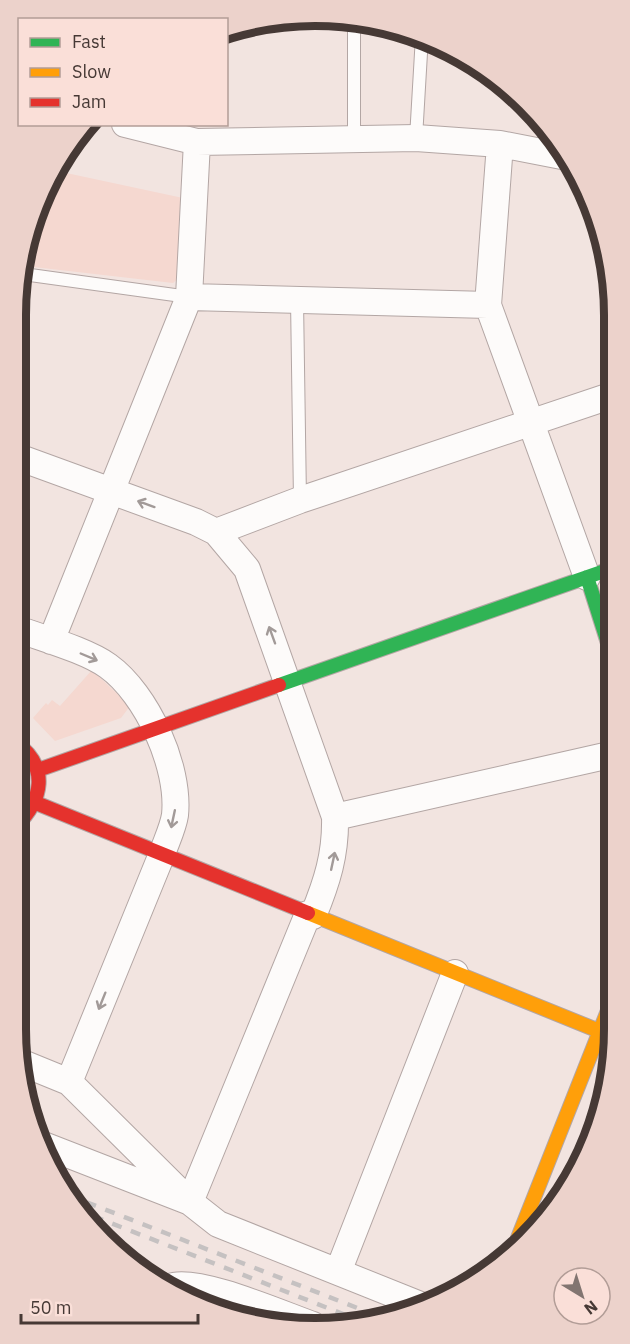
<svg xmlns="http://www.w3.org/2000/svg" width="630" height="1344" font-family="'IBM Plex Sans',sans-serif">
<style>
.built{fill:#f5d8d0}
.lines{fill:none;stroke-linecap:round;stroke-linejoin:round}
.lane-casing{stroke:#b3a6a4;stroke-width:14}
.street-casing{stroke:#b3a6a4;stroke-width:28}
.fast-casing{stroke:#b3a6a4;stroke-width:16}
.slow-casing{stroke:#b3a6a4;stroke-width:16}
.jam-casing{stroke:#b3a6a4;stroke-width:16}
.lane{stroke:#fdfbfa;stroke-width:12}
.street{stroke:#fdfbfa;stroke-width:26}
.fast{stroke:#30b455;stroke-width:14}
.slow{stroke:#ff9f0a;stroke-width:14}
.jam{stroke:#e5322d;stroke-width:14}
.rail{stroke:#c5c1c1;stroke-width:4.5;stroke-dasharray:10 10;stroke-linecap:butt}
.oneway{stroke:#a29a98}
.rim{fill:none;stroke:#463935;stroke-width:8}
</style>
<rect width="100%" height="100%" fill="#f2e4e0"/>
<path class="built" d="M 57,171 L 183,198 L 180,277 L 173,283 L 25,266 L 38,200 Z
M 92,670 L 130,706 L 121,718 L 55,741 L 33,718 L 46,703 L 48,705 L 52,700 L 60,706 Z"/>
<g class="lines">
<defs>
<path id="lane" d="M 416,138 L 422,36
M 354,140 L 354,23
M 23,274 L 189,297
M 297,300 L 300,500"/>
<path id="street" d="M 125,124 L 197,142 L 416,138 L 500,144 L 567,157
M 500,144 L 488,305 L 587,577
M 189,297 L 488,305
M 15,456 L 196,522 L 216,532 L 247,569 L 335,817 C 336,854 327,882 313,916
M 216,532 L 300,500 L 613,395
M 15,628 C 41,638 86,650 108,666 C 147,694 180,767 175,815 C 173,828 166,842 162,854 L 69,1082
M 51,641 L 189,297 L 197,142
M 335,817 L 614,754
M 20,1062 L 69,1082 L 190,1202 L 308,914
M 41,1144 L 190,1202 L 218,1224 L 423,1306
M 338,1272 L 455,973
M 170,1287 C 195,1276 284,1315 313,1325"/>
<path id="fast" d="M 587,577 L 614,662
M 279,685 L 613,568"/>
<path id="slow" d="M 308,913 L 614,1037
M 514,1248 L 615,993"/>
<path id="jam" d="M 15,742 C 50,767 43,800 15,827
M 38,770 L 279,685
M 36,803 L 308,913"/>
</defs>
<use href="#lane" class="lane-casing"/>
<use href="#street" class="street-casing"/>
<use href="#fast" class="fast-casing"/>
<use href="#slow" class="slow-casing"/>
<use href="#jam" class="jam-casing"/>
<use href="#lane" class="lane"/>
<use href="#street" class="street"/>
<use href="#fast" class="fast"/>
<use href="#slow" class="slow"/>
<use href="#jam" class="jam"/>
<path class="rail" d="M 68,1195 L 383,1318
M 75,1209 L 366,1323"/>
</g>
<defs><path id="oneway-shaft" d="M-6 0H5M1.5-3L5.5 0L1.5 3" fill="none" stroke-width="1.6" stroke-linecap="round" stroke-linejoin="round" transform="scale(1.5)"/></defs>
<g class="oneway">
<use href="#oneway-shaft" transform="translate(146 504) rotate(-160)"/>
<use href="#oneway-shaft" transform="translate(272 635) rotate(-110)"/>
<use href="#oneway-shaft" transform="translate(89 657) rotate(23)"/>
<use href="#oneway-shaft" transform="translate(173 819) rotate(102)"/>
<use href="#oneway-shaft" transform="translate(333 861) rotate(-78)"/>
<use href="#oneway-shaft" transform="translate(102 1001) rotate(112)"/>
</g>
<path d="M0 0H630V1344H0ZM315 26H315A289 289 0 0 1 604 315V1029A289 289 0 0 1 315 1318H315A289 289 0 0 1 26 1029V315A289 289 0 0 1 315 26Z" fill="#ecd2cb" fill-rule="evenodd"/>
<path class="rim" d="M315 26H315A289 289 0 0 1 604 315V1029A289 289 0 0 1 315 1318H315A289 289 0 0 1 26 1029V315A289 289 0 0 1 315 26Z"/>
<rect x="18" y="18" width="210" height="108" fill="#fadfd8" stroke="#b29d97" stroke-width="1.5"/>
<rect x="30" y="38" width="30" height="9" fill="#30b455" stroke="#b29d97" stroke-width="1.5"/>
<text x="72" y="48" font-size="18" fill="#463935">Fast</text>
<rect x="30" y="68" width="30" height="9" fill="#ff9f0a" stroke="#b29d97" stroke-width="1.5"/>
<text x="72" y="78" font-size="18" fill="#463935">Slow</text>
<rect x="30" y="98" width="30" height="9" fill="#e5322d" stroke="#b29d97" stroke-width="1.5"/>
<text x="72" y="108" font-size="18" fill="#463935">Jam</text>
<g transform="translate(582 1296) rotate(142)"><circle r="28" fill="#fadfd8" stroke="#b29d97" stroke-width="1.5"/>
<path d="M0-4.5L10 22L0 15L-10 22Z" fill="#827571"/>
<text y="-9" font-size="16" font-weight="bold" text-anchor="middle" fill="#463935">N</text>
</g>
<path d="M21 1314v9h177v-9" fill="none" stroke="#463935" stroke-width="3"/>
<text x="30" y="1314" font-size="18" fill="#463935" stroke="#fadfd8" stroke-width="4.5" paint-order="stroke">50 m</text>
</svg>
